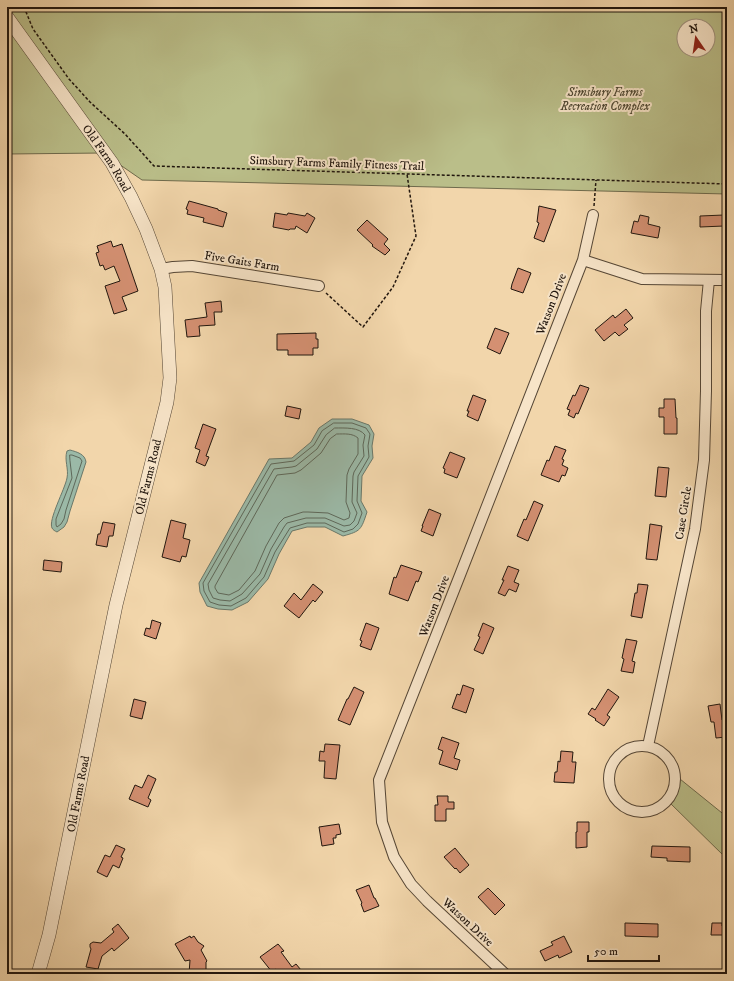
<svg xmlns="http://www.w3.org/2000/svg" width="734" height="981" font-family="'IM FELL DW Pica',serif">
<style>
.green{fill:#babe89;stroke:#6e6a4c;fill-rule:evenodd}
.water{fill:#9bb9a7;stroke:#6a786a}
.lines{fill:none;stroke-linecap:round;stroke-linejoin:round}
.shore{stroke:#5e685a;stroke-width:1}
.building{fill:#d49072;stroke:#21160e}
.minor-casing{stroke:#554635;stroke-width:12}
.tertiary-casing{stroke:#554635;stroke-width:14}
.path{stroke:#21160e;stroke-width:1.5;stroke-dasharray:3 2;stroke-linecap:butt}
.minor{stroke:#f7e4c8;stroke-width:10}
.tertiary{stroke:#f7e4c8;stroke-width:13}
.labels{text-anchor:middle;stroke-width:4;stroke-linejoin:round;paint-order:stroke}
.park-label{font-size:12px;font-style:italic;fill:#4f4833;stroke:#f7e4c8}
.street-label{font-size:12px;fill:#21160e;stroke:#f7e4c8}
</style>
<rect width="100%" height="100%" fill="#f2d6ab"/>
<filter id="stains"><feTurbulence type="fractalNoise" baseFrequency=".005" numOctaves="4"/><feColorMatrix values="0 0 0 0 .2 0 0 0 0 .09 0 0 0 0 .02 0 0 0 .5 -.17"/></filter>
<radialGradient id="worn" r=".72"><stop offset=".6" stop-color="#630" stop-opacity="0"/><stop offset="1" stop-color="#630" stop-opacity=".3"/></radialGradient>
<path class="green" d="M 7,7 L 727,7 L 727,194 L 142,180 L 103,153 L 7,154 ZM 684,26 L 708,26 L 708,50 L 684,50 Z
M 680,779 L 727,817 L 727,857 L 725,857 L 669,802 L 678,792 Z"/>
<path class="water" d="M 332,419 L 352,419 L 369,425 L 374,434 L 372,446 L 373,458 L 362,476 L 361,501 L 367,512 C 361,530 361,531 343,536 L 325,527 L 307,527 L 292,531 L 279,554 L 268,579 L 248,602 L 232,610 L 218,609 L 207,606 L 200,592 L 199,583 L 269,459 L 292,458 L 311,442 L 319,428 Z
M 70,450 C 77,452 85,454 86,462 L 70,511 L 67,522 L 64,527 L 57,532 C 55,531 53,530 52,528 C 48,520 65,489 67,478 C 69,469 64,460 67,451 Z"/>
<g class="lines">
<path class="shore" d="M 334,423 L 352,423 L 366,428 L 370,434 L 368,446 L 369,457 L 358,476 L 357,501 L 362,513 L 358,524 L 353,529 L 344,532 L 325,523 L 307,523 L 290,528 L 275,552 L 264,577 L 246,598 L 231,606 L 219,605 L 210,602 L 204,591 L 203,583 L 271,464 L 294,461 L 314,445 L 322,431 Z
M 335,428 C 345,428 359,427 365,435 L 363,445 L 364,456 L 354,472 L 353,476 L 352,502 L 357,513 L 354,521 L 350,525 L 344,526 L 325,518 L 306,518 L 287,523 L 284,527 L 271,549 L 260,574 L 242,594 L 230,601 L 220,600 L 213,598 L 209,590 L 208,584 L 274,469 L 292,467 L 296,466 L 317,449 L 326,435 Z
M 337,434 C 345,434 352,433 358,438 L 358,454 L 349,469 L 347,475 L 346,502 L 350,513 L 349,518 L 344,520 L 328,513 L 308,512 L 303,512 L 284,518 L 279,523 L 266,546 L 255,571 L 239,590 L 229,595 L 218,593 L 215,588 L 215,586 L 277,475 L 295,473 L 301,470 L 321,453 L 330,439 Z
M 70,455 L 72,455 L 80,458 L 82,461 L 66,510 L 64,519 L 61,524 L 57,527 L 56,525 L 56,519 L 72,478 L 70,461 Z"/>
</g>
<path class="building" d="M 189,201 L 218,209 L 218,210 L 227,213 L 223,227 L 203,222 L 204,218 L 187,214 L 188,210 L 186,209 Z
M 539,206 L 556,210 L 544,242 L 534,238 L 539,223 L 537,222 Z
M 275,213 L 287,215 L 288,213 L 305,216 L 307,213 L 315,218 L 307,233 L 296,226 L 295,229 L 290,229 L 289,230 L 273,227 Z
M 640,215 L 649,217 L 648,224 L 660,227 L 658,238 L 631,233 L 634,221 L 638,222 Z
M 724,215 L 724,226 L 700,227 L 700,216 Z
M 367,220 L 388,239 L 384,244 L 390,250 L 385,255 L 372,246 L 373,245 L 357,230 Z
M 111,241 L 113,247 L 122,244 L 138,291 L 122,297 L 127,310 L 114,314 L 105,286 L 120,281 L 114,266 L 105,270 L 103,265 L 100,266 L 96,253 L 99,252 L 97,246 Z
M 518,268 L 531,273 L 523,293 L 511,289 L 512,284 Z
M 221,301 L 222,312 L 214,312 L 215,325 L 199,326 L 200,336 L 187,337 L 185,320 L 207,317 L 205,303 Z
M 626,309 L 633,318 L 624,325 L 628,329 L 619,336 L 615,332 L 604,341 L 595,330 L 613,315 L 615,318 Z
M 495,328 L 509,333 L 500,354 L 487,348 Z
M 316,333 L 316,339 L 318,339 L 318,348 L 313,348 L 313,355 L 288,355 L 288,350 L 277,350 L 277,334 Z
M 580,385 L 589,388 L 578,414 L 576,413 L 574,418 L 568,415 L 570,410 L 567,409 L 573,395 L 575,396 Z
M 473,395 L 486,400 L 478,421 L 467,416 L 469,411 L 467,411 Z
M 664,399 L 675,399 L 676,418 L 677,418 L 677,434 L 664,434 L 664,417 L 659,417 L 659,408 L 664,408 Z
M 287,406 L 301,409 L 299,419 L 285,416 Z
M 203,424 L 216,429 L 206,456 L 209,457 L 205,466 L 196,462 L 200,450 L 195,448 Z
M 555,446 L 566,450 L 562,459 L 564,460 L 562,465 L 568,468 L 565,476 L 562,475 L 559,482 L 541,475 L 547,460 L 549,461 Z
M 450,452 L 465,458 L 457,478 L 444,473 L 445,469 L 443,468 Z
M 658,467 L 669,468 L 666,497 L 655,496 Z
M 534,501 L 543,505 L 528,541 L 517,536 L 524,519 L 526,520 Z
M 429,509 L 441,514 L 433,536 L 421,531 L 423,526 L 422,526 Z
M 171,520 L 186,524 L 183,538 L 190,540 L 186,557 L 182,556 L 180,562 L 162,557 Z
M 103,522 L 115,524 L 113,536 L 109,536 L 107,547 L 96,545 L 98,534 L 100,534 Z
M 650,524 L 662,526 L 657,560 L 646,559 Z
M 44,560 L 62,562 L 61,572 L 43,570 Z
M 401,565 L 422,572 L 418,582 L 416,581 L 408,601 L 389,594 L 394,577 L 396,578 Z
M 508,566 L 519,570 L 514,582 L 519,584 L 516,592 L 509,589 L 505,596 L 498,593 L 504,580 L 502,580 Z
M 313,584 L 323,592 L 315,602 L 313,600 L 299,618 L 284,606 L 294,593 L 301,600 Z
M 638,584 L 648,585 L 642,618 L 631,616 L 635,593 L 637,593 Z
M 152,620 L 161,623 L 156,639 L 144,635 L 146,628 L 150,629 Z
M 366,623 L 379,628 L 371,650 L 360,646 L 362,641 L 360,640 Z
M 483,623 L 494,628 L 483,654 L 474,650 L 480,637 L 478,636 Z
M 626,639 L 637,641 L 632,661 L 635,662 L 633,673 L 621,671 L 624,659 L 622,658 Z
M 463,685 L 474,689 L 466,713 L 452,708 L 457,694 L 460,695 Z
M 354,687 L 364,692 L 350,725 L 338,720 L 347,699 L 348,699 Z
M 608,689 L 619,697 L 607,715 L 610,717 L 604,726 L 595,720 L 596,719 L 588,714 L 592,708 L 595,710 Z
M 134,699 L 146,702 L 142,719 L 130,716 Z
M 720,704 L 722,720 L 724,720 L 726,737 L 716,738 L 714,722 L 711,722 L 708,706 Z
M 442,737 L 459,743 L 454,758 L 460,760 L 457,770 L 439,764 L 443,751 L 438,749 Z
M 325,744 L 340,745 L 336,779 L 324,778 L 325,761 L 319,761 L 320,751 L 324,752 Z
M 561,751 L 573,752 L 572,762 L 576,762 L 574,783 L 554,782 L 555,772 L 557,772 L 558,761 L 560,762 Z
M 148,775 L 156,779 L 148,798 L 151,800 L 148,807 L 129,799 L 135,785 L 142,788 Z
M 437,796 L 448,796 L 448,802 L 454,802 L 454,809 L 446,809 L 446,821 L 435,821 L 435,805 L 438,805 Z
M 577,822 L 589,822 L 589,832 L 587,832 L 587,847 L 576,848 L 576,832 L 577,832 Z
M 339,824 L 341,834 L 336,835 L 336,838 L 333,838 L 334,844 L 322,846 L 319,827 Z
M 116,845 L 125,849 L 121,857 L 123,858 L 119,868 L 113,865 L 107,877 L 97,872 L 105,855 L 110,857 Z
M 652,846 L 690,847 L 690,862 L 667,861 L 667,858 L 651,857 Z
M 455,848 L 469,865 L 460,873 L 456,868 L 455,869 L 444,857 Z
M 369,885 L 374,898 L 375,898 L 379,906 L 364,912 L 361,904 L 362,903 L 356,890 Z
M 488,888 L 505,905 L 495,915 L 478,897 Z
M 625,923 L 658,924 L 658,937 L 625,936 Z
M 712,923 L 722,923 L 722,926 L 727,926 L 727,935 L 711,935 Z
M 118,924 L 129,938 L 114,951 L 112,948 L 102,956 L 98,969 L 86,967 L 91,949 L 90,947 L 90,944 L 93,942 L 101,943 L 114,932 L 112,929 Z
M 190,936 L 191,938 L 194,936 L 198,942 L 204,946 L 201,950 L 207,961 L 206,962 L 206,974 L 189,974 L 190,960 L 185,961 L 175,944 Z
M 564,936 L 572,952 L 559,958 L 558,955 L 545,961 L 540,951 L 553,945 L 551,942 Z
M 278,944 L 284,951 L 281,952 L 292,967 L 296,964 L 301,970 L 297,973 L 297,974 L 280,974 L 276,969 L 272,972 L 260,957 Z"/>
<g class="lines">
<defs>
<path id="minor" d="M 583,260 L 642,279 L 727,280
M 161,269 L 173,267 L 192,266 L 319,286
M609 779a33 33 0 1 1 66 0a33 33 0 1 1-66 0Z
M 648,746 L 695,529 L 704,460 L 706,391 L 706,311 L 709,280
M 505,974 L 427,901 L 411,884 L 394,857 L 382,822 L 379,780 L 460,575 L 583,260 L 593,215"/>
<g id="tertiary">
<path id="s1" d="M 7,17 L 112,163 L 131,197 L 146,229 L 161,269 L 165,287 L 170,378 L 167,402 L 116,605 L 49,935 L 38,974"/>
</g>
</defs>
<use href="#minor" class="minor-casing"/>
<use href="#tertiary" class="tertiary-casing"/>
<path class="path" d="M 24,7 L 33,29 L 69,79 L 90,102 L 125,134 L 154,166 L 727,184
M 594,206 L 596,180
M 326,293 L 363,327 L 393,287 L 416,236 L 407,174"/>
<use href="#minor" class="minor"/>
<use href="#tertiary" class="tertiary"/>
</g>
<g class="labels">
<g class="park-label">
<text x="605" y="96">Simsbury Farms<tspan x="605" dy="14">Recreation Complex</tspan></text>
</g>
<g class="street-label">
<text dy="4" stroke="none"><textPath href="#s1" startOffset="173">Old Farms Road</textPath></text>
<text transform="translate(337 163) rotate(2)" y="4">Simsbury Farms Family Fitness Trail</text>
<text transform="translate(242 261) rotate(9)" y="4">Five Gaits Farm</text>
<text transform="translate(551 304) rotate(-69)" y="4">Watson Drive</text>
<text transform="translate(148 477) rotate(-76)" y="4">Old Farms Road</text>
<text transform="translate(683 513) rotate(-81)" y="4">Case Circle</text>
<text transform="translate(434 606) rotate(-69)" y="4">Watson Drive</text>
<text transform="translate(78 794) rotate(-79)" y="4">Old Farms Road</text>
<text transform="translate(468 922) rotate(43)" y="4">Watson Drive</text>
</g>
</g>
<rect width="734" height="981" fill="none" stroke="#f2d6ab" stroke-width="24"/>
<rect x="8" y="8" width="718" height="965" fill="none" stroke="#21160e" stroke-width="2"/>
<rect x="12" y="12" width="710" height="957" fill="none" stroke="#21160e"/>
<g transform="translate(696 38) rotate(347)"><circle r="19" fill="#f7e4c8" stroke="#a1927e"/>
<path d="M0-3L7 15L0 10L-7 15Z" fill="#8f2418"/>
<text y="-6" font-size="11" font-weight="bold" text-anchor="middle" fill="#21160e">N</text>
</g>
<path d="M588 955v6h71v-6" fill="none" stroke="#21160e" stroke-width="2"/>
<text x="594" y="955" font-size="12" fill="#21160e" stroke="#f7e4c8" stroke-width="3" paint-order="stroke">50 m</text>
<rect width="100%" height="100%" filter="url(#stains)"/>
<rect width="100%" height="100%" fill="url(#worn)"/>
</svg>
